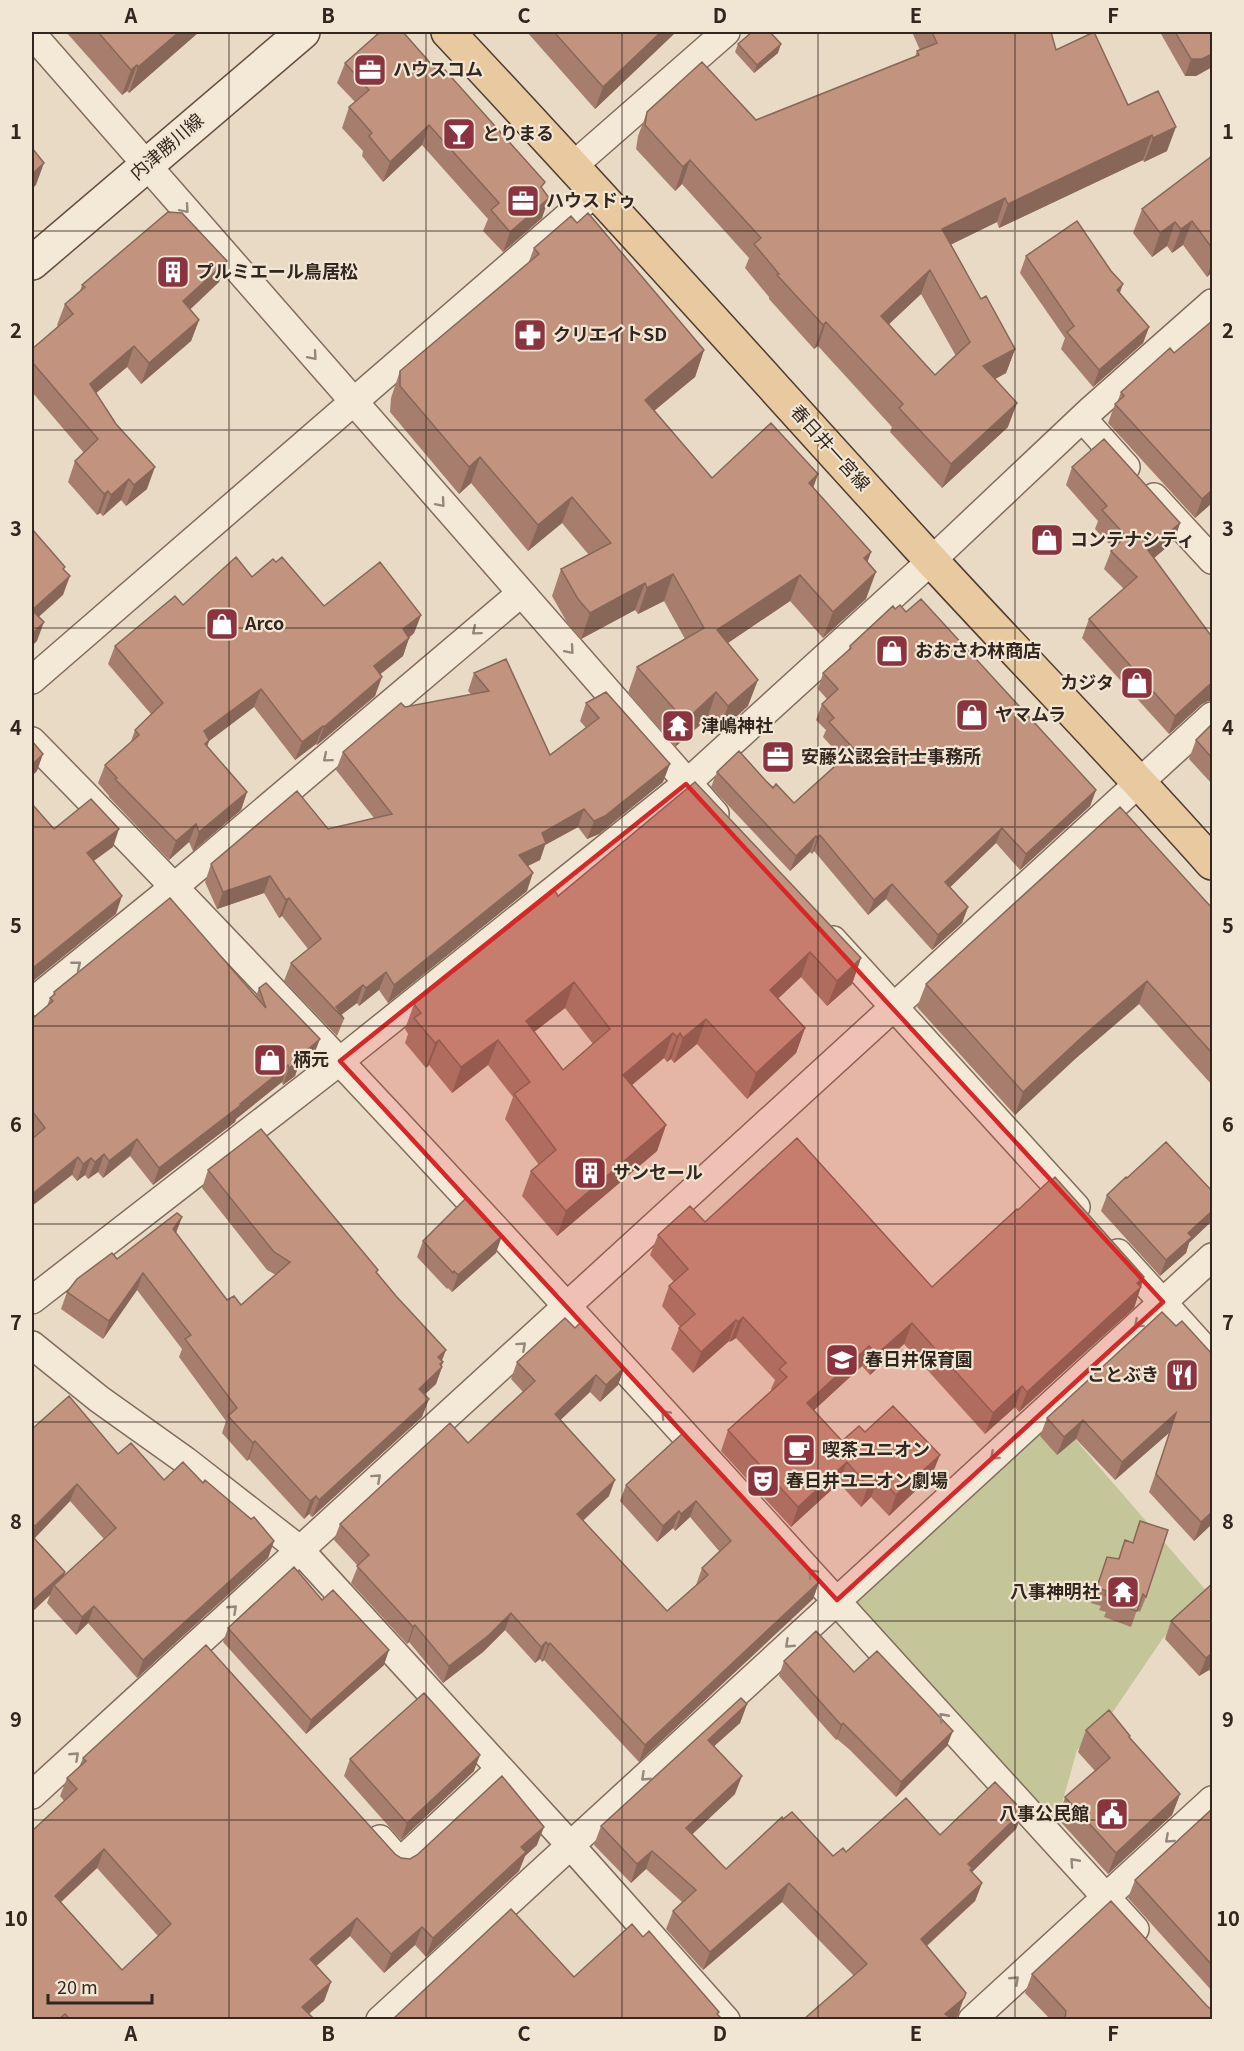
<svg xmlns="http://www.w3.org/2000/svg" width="1244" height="2051" font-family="Georgia,'Noto Sans JP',serif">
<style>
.green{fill:#c5c59a}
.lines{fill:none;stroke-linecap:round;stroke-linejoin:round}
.street-casing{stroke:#816c5d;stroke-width:30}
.secondary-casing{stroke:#634e40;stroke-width:36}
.primary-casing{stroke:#4f3c31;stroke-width:36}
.street{stroke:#f4e8d7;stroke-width:27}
.secondary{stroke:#f4e8d7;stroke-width:33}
.primary{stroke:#e8c9a0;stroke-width:33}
.wall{fill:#a77e6d;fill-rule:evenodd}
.shaded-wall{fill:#886759}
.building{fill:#c2937f;stroke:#886759;stroke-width:1.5;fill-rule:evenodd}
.oneway{stroke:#94877b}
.marked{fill:#d62828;fill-opacity:0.2;stroke:#d62828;stroke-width:4.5;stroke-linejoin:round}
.grid{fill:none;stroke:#33261f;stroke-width:1.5;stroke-opacity:0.55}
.labels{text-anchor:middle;stroke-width:4.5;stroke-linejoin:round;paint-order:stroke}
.poi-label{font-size:18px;font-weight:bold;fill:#33261f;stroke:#f1e5d3;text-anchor:start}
.street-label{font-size:18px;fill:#33261f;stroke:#f1e5d3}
.neatline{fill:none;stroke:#33261f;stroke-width:2}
.grid-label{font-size:20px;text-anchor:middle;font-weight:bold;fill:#33261f}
</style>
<rect width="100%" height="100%" fill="#e9dac5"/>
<path class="green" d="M 1056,1417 L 1210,1595 L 1163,1638 L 1102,1728 L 1077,1750 L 1059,1814 L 1042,1811 L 856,1608 L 856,1599 Z"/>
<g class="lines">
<defs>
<path id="street" d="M 32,34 L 715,814
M 574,165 L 726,32
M 1083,419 L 1126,467
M 1154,497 L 1212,560
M 32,680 L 597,191
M 32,741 C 411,1126 770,1530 1135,1929
M 833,940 L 1076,1207
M 32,1002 L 174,887 L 520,594
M 1118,1253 L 1212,1357
M 32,1300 L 340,1061 L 686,784 L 932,560 L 1092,409 L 1212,303
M 32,1345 L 99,1399 L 186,1461 L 299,1549 L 571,1846 L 726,2020
M 32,1795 L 1212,716
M 380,1839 L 400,1862 L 500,1769
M 380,2020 L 1212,1257
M 972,2020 L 1212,1800"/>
<path id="secondary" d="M 32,263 L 303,32"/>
<path id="primary" d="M 448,32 C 607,201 762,375 919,547 C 1016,653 1117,756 1212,863"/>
</defs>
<use href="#street" class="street-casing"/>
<use href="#secondary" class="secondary-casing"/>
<use href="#primary" class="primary-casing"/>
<use href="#street" class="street"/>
<use href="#secondary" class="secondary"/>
<use href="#primary" class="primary"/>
</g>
<path class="wall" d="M 66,32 L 199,32 L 129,93 L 127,91 L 122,95 Z
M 527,32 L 676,32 L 595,109 Z
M 912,32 L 1051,32 L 1056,50 L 1128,105 L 1167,151 L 1144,162 L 1143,160 L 999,228 L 997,222 L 951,244 L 981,299 L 1015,349 L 1006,373 L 995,379 L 1008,427 L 942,488 L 890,432 L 892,427 L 818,346 L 814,349 L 769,299 L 769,297 L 745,268 L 749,258 L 682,184 L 675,191 L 636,149 L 638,136 L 647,112 L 756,120 L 915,57 L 917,51 L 920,50 ZM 921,294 L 956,356 L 935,375 L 889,324 Z
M 1162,32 L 1212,32 L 1212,67 L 1196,76 L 1185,76 L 1161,34 Z
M 738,44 L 778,53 L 754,73 L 735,52 Z
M 345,63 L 543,189 L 542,218 L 503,252 L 483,231 L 488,219 L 422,145 L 383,182 L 362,156 L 363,151 L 342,128 L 349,107 L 355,102 L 337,83 Z
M 1212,156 L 1212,272 L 1207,277 L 1183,245 L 1172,253 L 1167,246 L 1152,257 L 1133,233 L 1142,209 Z
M 577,223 L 704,350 L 695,377 L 654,410 L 712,478 L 818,474 L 813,487 L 871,552 L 867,562 L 866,599 L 823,638 L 790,601 L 728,643 L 748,706 L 718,733 L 707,719 L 675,747 L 628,693 L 637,667 L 685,639 L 664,601 L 638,614 L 635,610 L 581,639 L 569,626 L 552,596 L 561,569 L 589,555 L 562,523 L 528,551 L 471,483 L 459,494 L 390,412 L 391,398 L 400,371 L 528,264 L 534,248 Z
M 1026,256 L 1120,293 L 1149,327 L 1143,343 L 1093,387 L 1061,349 L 1065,338 L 1020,273 Z
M 227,261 L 219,282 L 190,309 L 199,320 L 191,341 L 141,384 L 127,367 L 96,393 L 147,489 L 126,506 L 121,500 L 103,516 L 100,513 L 97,515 L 68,482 L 75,461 L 84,453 L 32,392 L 32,349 L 58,326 L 57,325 L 65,304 L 80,291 L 82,285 Z
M 1212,321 L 1212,503 L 1195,518 L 1108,423 L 1115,404 L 1117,403 L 1121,392 L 1174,353 Z
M 1072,467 L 1180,523 L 1174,541 L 1154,558 L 1208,701 L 1202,704 L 1169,734 L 1082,638 L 1089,619 L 1124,589 L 1104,569 L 1111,551 L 1113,548 L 1095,529 L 1098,521 L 1066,485 Z
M 276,562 L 324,606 L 421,615 L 414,633 L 409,638 L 403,656 L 380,674 L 375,696 L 317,745 L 316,744 L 295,760 L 254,707 L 209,741 L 207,747 L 247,792 L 241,810 L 193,851 L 189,842 L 169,860 L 109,797 L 109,796 L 98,783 L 105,765 L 130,744 L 135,730 L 151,714 L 108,664 L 115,646 L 183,605 L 252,577 Z
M 895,609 L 906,612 L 1096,790 L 1090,806 L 1020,870 L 996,843 L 950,887 L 968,907 L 962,923 L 932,950 L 886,899 L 868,915 L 814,851 L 812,854 L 810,852 L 790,871 L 711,787 L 717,772 L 766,781 L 794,803 L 843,759 L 823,737 L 826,730 L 816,720 L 822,704 L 827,699 L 818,689 L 823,673 L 848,651 L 850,646 Z
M 474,673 L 550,755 L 586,728 L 580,721 L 586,703 L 663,782 L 599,834 L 587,839 L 578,827 L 545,845 L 540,860 L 528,866 L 527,891 L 388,1003 L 379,990 L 359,1006 L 357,1003 L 341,1015 L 344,1019 L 337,1036 L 284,981 L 291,963 L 308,949 L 282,916 L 279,918 L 264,893 L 217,909 L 205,882 L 211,864 L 328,829 L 374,818 L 336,770 L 343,752 L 405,707 L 471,694 L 468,691 Z
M 1212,724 L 1212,784 L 1189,759 L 1196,740 Z
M 558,896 L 861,958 L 852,984 L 827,1006 L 801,977 L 778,998 L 805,1028 L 796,1053 L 747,1099 L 697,1044 L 674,1063 L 671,1059 L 667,1062 L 664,1058 L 632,1085 L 666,1125 L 657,1151 L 557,1236 L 522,1196 L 531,1171 L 539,1165 L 505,1119 L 513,1097 L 488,1065 L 452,1093 L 429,1065 L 426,1068 L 405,1043 L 408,1034 L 405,1029 L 414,1004 ZM 565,1008 L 593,1044 L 563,1070 L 534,1032 Z
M 1212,908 L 1212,1085 L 1139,1004 L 1075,1059 L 1015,1115 L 917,1007 L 926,984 Z
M 259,988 L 313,1057 L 297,1070 L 295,1076 L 283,1085 L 282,1082 L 236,1119 L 235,1122 L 153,1185 L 130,1156 L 103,1178 L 98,1172 L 88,1179 L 85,1175 L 77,1181 L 72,1175 L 32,1137 L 32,1019 L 47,1006 L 50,998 L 53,995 L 54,992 L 256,996 Z
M 208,1170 L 378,1270 L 377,1273 L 442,1361 L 442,1367 L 436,1384 L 424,1395 L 422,1417 L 312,1517 L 309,1514 L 304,1519 L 249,1459 L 247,1461 L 222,1433 L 226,1421 L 179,1357 L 182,1349 L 137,1290 L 103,1339 L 61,1309 L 67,1292 L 182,1217 L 176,1233 L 227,1300 L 241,1305 L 276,1275 L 267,1270 L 202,1188 Z
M 1107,1195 L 1189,1243 L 1186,1253 L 1160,1276 L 1101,1211 Z
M 1018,1210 L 1144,1277 L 1134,1308 L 1019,1412 L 1015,1407 L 985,1434 L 904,1344 L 870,1375 L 862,1366 L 814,1410 L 842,1441 L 865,1432 L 932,1475 L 889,1516 L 871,1497 L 861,1507 L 839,1483 L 791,1527 L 721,1451 L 728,1430 L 772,1390 L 771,1389 L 775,1380 L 736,1338 L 730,1342 L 729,1341 L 693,1373 L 671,1349 L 679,1328 L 680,1327 L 662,1306 L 669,1286 L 674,1282 L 650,1255 L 658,1235 L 705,1222 L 932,1287 Z
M 423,1241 L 496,1253 L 452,1292 L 448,1288 L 447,1289 L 417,1257 Z
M 1176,1326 L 1212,1524 L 1194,1541 L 1149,1492 L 1170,1432 L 1115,1480 L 1076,1439 L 1057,1455 L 1040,1436 L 1047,1418 Z
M 575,1328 L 624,1368 L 618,1385 L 600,1402 L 590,1392 L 560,1420 L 609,1496 L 583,1521 L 667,1611 L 696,1585 L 702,1568 L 719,1551 L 690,1517 L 675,1531 L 673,1528 L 657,1542 L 620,1501 L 626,1485 L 683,1433 L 819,1582 L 813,1599 L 639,1762 L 544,1660 L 542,1662 L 540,1659 L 535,1663 L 505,1630 L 483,1652 L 443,1683 L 409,1642 L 407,1644 L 351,1583 L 358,1566 L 334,1540 L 340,1524 L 468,1443 L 523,1392 L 511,1379 L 517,1362 Z
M 32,1429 L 118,1454 L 164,1480 L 203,1483 L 274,1541 L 268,1558 L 137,1678 L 88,1623 L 76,1635 L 47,1603 L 50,1595 L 32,1612 ZM 70,1501 L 104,1539 L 64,1576 L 65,1572 L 34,1539 Z
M 1140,1521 L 1146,1597 L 1140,1612 L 1137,1610 L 1131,1627 L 1104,1617 L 1106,1612 L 1099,1610 L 1101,1606 L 1091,1603 L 1107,1557 L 1118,1559 L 1125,1540 L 1133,1543 Z
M 1212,1584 L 1212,1674 L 1209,1670 L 1199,1676 L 1165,1639 L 1171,1621 Z
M 322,1600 L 384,1665 L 306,1734 L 223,1642 L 228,1628 Z
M 784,1661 L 947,1746 L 896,1797 L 850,1750 L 837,1739 L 836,1740 L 779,1676 Z
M 747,1704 L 740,1723 L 714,1746 L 735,1794 L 692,1834 L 726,1869 L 833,1856 L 846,1852 L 940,1835 L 1023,1811 L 1016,1829 L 972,1872 L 982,1883 L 975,1901 L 927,1946 L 960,2011 L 957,2017 L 854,1976 L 782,1902 L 703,1970 L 666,1929 L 673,1911 L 682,1902 L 646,1869 L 631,1883 L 594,1845 L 601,1826 Z
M 1086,1730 L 1130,1736 L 1130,1738 L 1180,1794 L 1172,1815 L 1108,1874 L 1058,1819 L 1065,1797 L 1095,1771 L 1078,1752 Z
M 83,1758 L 395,1854 L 401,1858 L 410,1859 L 537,1845 L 525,1856 L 519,1871 L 426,1957 L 415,1945 L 384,1973 L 350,1936 L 316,1966 L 331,1982 L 324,2001 L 309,2014 L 314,2019 L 32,2019 L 32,1831 L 64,1801 L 60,1796 L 67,1778 L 79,1767 ZM 97,1868 L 158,1936 L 122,1970 L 61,1902 Z
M 350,1759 L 474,1771 L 401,1840 L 344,1776 Z
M 1212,1809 L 1212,1991 L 1128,1898 L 1135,1880 Z
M 1032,1974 L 1207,2006 L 1212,2019 L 1050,2019 L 1025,1993 Z"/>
<path class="shaded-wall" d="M 179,32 L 199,32 L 129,93 L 138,67 Z
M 661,32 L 676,32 L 595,109 L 603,87 Z
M 781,44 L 778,53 L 754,73 L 757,65 Z
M 1212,54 L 1212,67 L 1196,76 L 1185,76 L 1191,59 Z
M 137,65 L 127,91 L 122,95 L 131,70 Z
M 429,125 L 422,145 L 383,182 L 390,162 Z
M 1176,127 L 1167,151 L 1144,162 L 1153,138 Z
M 1152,135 L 1143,160 L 999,228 L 1008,204 Z
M 690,160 L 682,184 L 675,191 L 683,167 Z
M 44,163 L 36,185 L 32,189 L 32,174 Z
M 549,198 L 542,218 L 503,252 L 510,232 Z
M 1005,198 L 997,222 L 934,253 L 942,229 Z
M 1192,221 L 1183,245 L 1172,253 L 1181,229 Z
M 1175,222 L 1167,246 L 1152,257 L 1160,233 Z
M 227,261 L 219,282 L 176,323 L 183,301 Z
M 1212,261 L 1212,272 L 1207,277 Z
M 930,270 L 921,294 L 872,340 L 881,316 Z
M 1123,284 L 1117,301 L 1117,290 Z
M 199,320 L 191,341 L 141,384 L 149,363 Z
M 826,322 L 818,346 L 814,349 L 823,325 Z
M 1149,327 L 1143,343 L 1093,387 L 1099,370 Z
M 134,346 L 127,367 L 82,405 L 90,384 Z
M 1015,349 L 1006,373 L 975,390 L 983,366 Z
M 704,350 L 695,377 L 636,426 L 645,400 Z
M 1017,403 L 1008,427 L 942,488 L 951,464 Z
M 480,457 L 471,483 L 459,494 L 469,467 Z
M 155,467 L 147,489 L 126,506 L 134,485 Z
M 818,474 L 809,500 L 809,483 Z
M 129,479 L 121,500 L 103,516 L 111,495 Z
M 1212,490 L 1212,503 L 1195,518 L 1202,499 Z
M 108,491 L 100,513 L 97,515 L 104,494 Z
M 572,497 L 562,523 L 528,551 L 538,525 Z
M 1180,523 L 1174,541 L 1141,569 L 1148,550 Z
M 871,552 L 862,578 L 864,558 Z
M 876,572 L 866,599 L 823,638 L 833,612 Z
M 673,574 L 664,601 L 638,614 L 647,588 Z
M 800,575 L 790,601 L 707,657 L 717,630 Z
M 70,576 L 63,595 L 32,623 L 32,610 Z
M 645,583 L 635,610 L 581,639 L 590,613 Z
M 421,615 L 414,633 L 396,648 L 403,629 Z
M 44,622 L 37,641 L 32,646 L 32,634 Z
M 409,638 L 403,656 L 367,685 L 374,666 Z
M 382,677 L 375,696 L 317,745 L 324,727 Z
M 758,680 L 748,706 L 718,733 L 728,706 Z
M 1212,683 L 1212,701 L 1208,701 L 1202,704 L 1169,734 L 1175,716 L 1209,685 Z
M 261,689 L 254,707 L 209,741 L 203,758 L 204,731 Z
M 716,692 L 707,719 L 675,747 L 685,721 Z
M 323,726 L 316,744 L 295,760 L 302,742 Z
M 43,754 L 37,771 L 32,776 L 32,765 Z
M 670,764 L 663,782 L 599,834 L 587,839 L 594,821 Z
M 1096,790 L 1090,806 L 1020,870 L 1026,854 Z
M 247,792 L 241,810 L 193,851 L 199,832 Z
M 584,809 L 578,827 L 545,845 L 540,860 L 513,873 L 519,855 L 542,833 Z
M 196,824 L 189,842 L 169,860 L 176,841 Z
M 1002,828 L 996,843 L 939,898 L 945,882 Z
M 119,829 L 113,847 L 80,871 L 87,853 Z
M 820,835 L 814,851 L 812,854 L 817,838 Z
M 816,836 L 810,852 L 790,871 L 796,856 Z
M 533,873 L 527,891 L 388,1003 L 394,985 Z
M 270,876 L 264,893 L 217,909 L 223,892 Z
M 892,884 L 886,899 L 868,915 L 874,900 Z
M 122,896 L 116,914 L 32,982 L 32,974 L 34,967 Z
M 289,898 L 282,916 L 279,918 L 286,900 Z
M 968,907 L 962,923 L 932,950 L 938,935 Z
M 810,952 L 801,977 L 761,1015 L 770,990 Z
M 861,958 L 852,984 L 827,1006 L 837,981 Z
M 386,972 L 379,990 L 359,1006 L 366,988 Z
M 1147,981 L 1139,1004 L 1075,1059 L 1015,1115 L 1023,1092 L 1083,1036 Z
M 574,982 L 565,1008 L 516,1046 L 526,1021 Z
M 363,985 L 357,1003 L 341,1015 L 336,1007 Z
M 706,1019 L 697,1044 L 674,1063 L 683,1038 Z
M 805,1028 L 796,1053 L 747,1099 L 756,1073 Z
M 673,1033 L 664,1058 L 614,1100 L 623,1075 Z
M 680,1033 L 671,1059 L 667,1062 L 677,1037 Z
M 320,1039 L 313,1057 L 297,1070 L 295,1076 L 283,1085 L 289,1068 L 301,1055 Z
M 439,1040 L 429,1065 L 426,1068 L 435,1043 Z
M 498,1040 L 488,1065 L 452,1093 L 461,1067 Z
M 288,1065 L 282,1082 L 236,1119 L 235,1122 L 153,1185 L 159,1168 Z
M 666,1125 L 657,1151 L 557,1236 L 566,1211 Z
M 137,1139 L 130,1156 L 103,1178 L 109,1161 Z
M 104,1154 L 98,1172 L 88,1179 L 95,1162 Z
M 78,1157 L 72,1175 L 32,1206 L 32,1194 Z
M 91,1158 L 85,1175 L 77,1181 L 83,1164 Z
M 1212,1211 L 1212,1221 L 1189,1243 L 1186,1253 L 1160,1276 L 1166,1260 L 1188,1233 Z
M 182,1217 L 175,1235 L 173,1229 Z
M 502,1236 L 496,1253 L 452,1292 L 458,1275 Z
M 143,1273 L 137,1290 L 103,1339 L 109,1321 Z
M 1144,1277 L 1134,1308 L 1019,1412 L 1027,1392 Z
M 743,1317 L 736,1338 L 730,1342 L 738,1322 Z
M 736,1320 L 729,1341 L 693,1373 L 701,1352 Z
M 912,1323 L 904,1344 L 870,1375 L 877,1354 Z
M 869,1346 L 862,1366 L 800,1423 L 807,1403 Z
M 446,1350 L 441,1363 L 443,1362 L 441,1368 L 442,1367 L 436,1384 L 412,1406 L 419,1389 L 438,1357 Z
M 624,1368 L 618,1385 L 600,1402 L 606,1385 Z
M 596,1375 L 590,1392 L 549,1431 L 555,1414 Z
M 1022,1386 L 1015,1407 L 985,1434 L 993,1413 Z
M 429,1399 L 422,1417 L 312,1517 L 319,1500 Z
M 1176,1413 L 1170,1432 L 1115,1480 L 1122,1462 Z
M 1083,1420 L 1076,1439 L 1057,1455 L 1064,1437 Z
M 255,1441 L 249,1459 L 247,1461 L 253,1443 Z
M 940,1455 L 932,1475 L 889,1516 L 896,1495 Z
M 847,1462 L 839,1483 L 791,1527 L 798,1507 Z
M 879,1477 L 871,1497 L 861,1507 L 868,1486 Z
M 615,1480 L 609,1496 L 571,1531 L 577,1514 Z
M 77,1484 L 70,1501 L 32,1541 L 32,1536 L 35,1526 Z
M 316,1496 L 309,1514 L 304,1519 L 310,1501 Z
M 696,1501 L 690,1517 L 675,1531 L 681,1514 Z
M 679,1511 L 673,1528 L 657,1542 L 663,1526 Z
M 1212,1512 L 1212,1524 L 1194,1541 L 1201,1522 Z
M 274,1541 L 268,1558 L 137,1678 L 143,1660 Z
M 65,1572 L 60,1587 L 54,1585 L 50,1595 L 32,1612 L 32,1601 Z
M 819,1582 L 813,1599 L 639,1762 L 645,1745 Z
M 94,1606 L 88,1623 L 76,1635 L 82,1617 Z
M 511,1613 L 505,1630 L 483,1652 L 443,1683 L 449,1666 Z
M 415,1625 L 409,1642 L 407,1644 L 413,1627 Z
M 546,1642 L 540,1659 L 535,1663 L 541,1647 Z
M 550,1643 L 544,1660 L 542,1662 L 548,1645 Z
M 389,1650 L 384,1665 L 306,1734 L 311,1720 Z
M 1212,1653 L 1212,1659 L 1209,1670 L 1199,1676 L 1206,1658 Z
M 747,1704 L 740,1723 L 701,1758 L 708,1740 Z
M 843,1723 L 837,1739 L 836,1740 L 841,1725 Z
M 953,1731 L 947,1746 L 896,1797 L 901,1782 Z
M 480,1755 L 474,1771 L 401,1840 L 407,1823 Z
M 742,1776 L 735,1794 L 680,1846 L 686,1828 Z
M 1180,1794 L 1172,1815 L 1108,1874 L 1116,1853 Z
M 1023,1811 L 1016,1829 L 970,1874 L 968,1864 Z
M 544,1827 L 537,1845 L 525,1856 L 519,1871 L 426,1957 L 433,1938 L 521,1847 Z
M 104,1849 L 97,1868 L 48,1914 L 55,1896 Z
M 652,1851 L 646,1869 L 631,1883 L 637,1864 Z
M 789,1883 L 782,1902 L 703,1970 L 710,1952 Z
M 982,1883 L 975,1901 L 914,1957 L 921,1939 Z
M 357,1918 L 350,1936 L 304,1977 L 310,1959 Z
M 422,1927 L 415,1945 L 384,1973 L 391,1954 Z
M 331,1982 L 324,2001 L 302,2019 L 302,2007 Z
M 966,1993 L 957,2017 L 953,2019 L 943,2019 L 945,2014 Z"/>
<path class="building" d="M 98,32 L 179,32 L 138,67 L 137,65 L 131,70 Z
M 380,32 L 403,32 L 440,74 L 445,70 L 545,182 L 541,187 L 549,198 L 510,232 L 491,210 L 499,203 L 429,125 L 390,162 L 369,136 L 372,133 L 349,107 L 369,90 L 345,63 Z
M 554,32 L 661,32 L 603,87 Z
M 752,32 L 770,32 L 781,44 L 757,65 L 738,44 Z
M 932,32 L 1051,32 L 1056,50 L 1094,32 L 1128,105 L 1158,91 L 1176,127 L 1153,138 L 1152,135 L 1008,204 L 1005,198 L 942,229 L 981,299 L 986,296 L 1015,349 L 983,366 L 1017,403 L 951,464 L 899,408 L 903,404 L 826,322 L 823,325 L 777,275 L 779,274 L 754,244 L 761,238 L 690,160 L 683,167 L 645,125 L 647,112 L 702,62 L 756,120 L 919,55 L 917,51 L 937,43 ZM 930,270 L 970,342 L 935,375 L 881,316 Z
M 1175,32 L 1212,32 L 1212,54 L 1202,59 L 1191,59 Z
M 32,148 L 44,163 L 32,174 Z
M 1212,156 L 1212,248 L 1192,221 L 1181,229 L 1175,222 L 1160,233 L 1142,209 Z
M 168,212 L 182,213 L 227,261 L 183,301 L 199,320 L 149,363 L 134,346 L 90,384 L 116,424 L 155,467 L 134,485 L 129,479 L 111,495 L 108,491 L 104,494 L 75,461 L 98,439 L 32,362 L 32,349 L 73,314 L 65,304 L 85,287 L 82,285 Z
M 588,213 L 704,350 L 645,400 L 712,478 L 771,423 L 818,474 L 809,483 L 871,552 L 864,558 L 876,572 L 833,612 L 800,575 L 717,630 L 758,680 L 728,706 L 716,692 L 685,721 L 637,667 L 704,628 L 673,574 L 647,588 L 645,583 L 590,613 L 578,599 L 561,569 L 611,543 L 572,497 L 538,525 L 480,457 L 469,467 L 400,386 L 400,371 L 539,254 L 534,248 L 571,216 L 577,223 Z
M 1077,221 L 1111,271 L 1123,284 L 1117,290 L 1149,327 L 1099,370 L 1067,332 L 1074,326 L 1026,256 Z
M 1212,321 L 1212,490 L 1202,499 L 1115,404 L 1124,396 L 1121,392 L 1170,348 L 1174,353 Z
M 1104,439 L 1180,523 L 1148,550 L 1212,637 L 1212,683 L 1209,685 L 1175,716 L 1089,619 L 1137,577 L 1111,551 L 1126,536 L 1102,510 L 1107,506 L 1072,467 Z
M 32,529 L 65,567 L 63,569 L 70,576 L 32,610 Z
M 236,557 L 252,577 L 273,559 L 276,562 L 282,557 L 324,606 L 380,562 L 421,615 L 403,629 L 409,638 L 374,666 L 382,677 L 324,727 L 323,726 L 302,742 L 261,689 L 204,731 L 209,740 L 205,744 L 247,792 L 199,832 L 196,824 L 176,841 L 115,779 L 117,778 L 105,765 L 139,735 L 135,730 L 163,703 L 115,646 L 175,596 L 183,605 Z
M 921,599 L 1096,790 L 1026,854 L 1002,828 L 945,882 L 968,907 L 938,935 L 892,884 L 874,900 L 820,835 L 817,838 L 816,836 L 796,856 L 717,772 L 739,751 L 766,781 L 773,788 L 776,784 L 794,803 L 854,749 L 829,722 L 834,718 L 822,704 L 838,689 L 823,673 L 851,648 L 850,646 L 893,606 L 895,609 L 900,605 L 906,612 Z
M 32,610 L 44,622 L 32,634 Z
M 506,659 L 550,755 L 599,718 L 586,703 L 606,692 L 670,764 L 605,816 L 594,821 L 584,809 L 542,833 L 546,843 L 519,855 L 533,873 L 394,985 L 386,972 L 366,988 L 363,985 L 336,1007 L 344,1019 L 291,963 L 321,939 L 289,898 L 286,900 L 270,876 L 223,892 L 211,864 L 297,791 L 328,829 L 392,814 L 343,752 L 401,703 L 405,707 L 489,691 L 474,673 Z
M 1212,724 L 1212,758 L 1196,740 Z
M 32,741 L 43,754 L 32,765 Z
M 695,782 L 861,958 L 837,981 L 810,952 L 770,990 L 805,1028 L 756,1073 L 706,1019 L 683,1038 L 680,1033 L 677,1037 L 673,1033 L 623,1075 L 666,1125 L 566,1211 L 531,1171 L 556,1150 L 514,1094 L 530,1082 L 498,1040 L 461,1067 L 439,1040 L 435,1043 L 414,1018 L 421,1013 L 414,1004 L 555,891 L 558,896 ZM 574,982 L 610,1029 L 563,1070 L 526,1021 Z
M 91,799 L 119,829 L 87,853 L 122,896 L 34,967 L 32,964 L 32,804 L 54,829 Z
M 1120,807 L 1212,908 L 1212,1053 L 1147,981 L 1083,1036 L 1023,1092 L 926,984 Z
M 170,898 L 266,1008 L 259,988 L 266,983 L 320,1039 L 301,1055 L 301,1059 L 289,1068 L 288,1065 L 240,1104 L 241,1105 L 159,1168 L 137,1139 L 109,1161 L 104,1154 L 95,1162 L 91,1158 L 83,1164 L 78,1157 L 32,1194 L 32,1139 L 45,1128 L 32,1111 L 32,1019 L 53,1001 L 50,998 L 55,994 L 54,992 Z
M 261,1129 L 378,1270 L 376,1272 L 396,1296 L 446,1350 L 438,1357 L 443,1362 L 440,1364 L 442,1367 L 419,1389 L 429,1399 L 319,1500 L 316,1496 L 310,1501 L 255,1441 L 253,1443 L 228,1416 L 237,1408 L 185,1339 L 191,1335 L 143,1273 L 109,1321 L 67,1292 L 77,1279 L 112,1253 L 117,1259 L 177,1213 L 182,1217 L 173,1229 L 227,1300 L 234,1296 L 241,1305 L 290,1262 L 274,1252 L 208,1170 Z
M 797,1138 L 932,1287 L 1017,1209 L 1018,1210 L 1050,1180 L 1051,1181 L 1055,1177 L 1144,1277 L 1137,1283 L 1141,1287 L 1027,1392 L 1022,1386 L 993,1413 L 912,1323 L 877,1354 L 869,1346 L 807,1403 L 842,1441 L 859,1426 L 865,1432 L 893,1406 L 940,1455 L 896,1495 L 879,1477 L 868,1486 L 847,1462 L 798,1507 L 728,1430 L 787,1377 L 779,1369 L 786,1363 L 743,1317 L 738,1322 L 736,1320 L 701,1352 L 679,1328 L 695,1314 L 669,1286 L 688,1269 L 658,1235 L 690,1206 L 705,1222 Z
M 1166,1142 L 1212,1191 L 1212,1211 L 1188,1233 L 1192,1237 L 1166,1260 L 1107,1195 L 1126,1177 L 1127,1178 Z
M 466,1198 L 502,1236 L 458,1275 L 454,1271 L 453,1273 L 423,1241 Z
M 1162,1312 L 1176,1326 L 1182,1321 L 1212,1354 L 1212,1512 L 1201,1522 L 1156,1474 L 1176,1413 L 1122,1462 L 1083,1420 L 1064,1437 L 1047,1418 Z
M 565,1318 L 575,1328 L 581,1322 L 624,1368 L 606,1385 L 596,1375 L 555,1414 L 615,1480 L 577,1514 L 667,1611 L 708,1575 L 702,1568 L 731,1541 L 696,1501 L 681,1514 L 679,1511 L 663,1526 L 626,1485 L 683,1433 L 819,1582 L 645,1745 L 550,1643 L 548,1645 L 546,1642 L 541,1647 L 511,1613 L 489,1635 L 449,1666 L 415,1625 L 413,1627 L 357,1566 L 369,1555 L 340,1524 L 450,1423 L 468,1443 L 535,1381 L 517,1362 Z
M 69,1396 L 118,1454 L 131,1443 L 164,1480 L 183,1462 L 203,1483 L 205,1480 L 251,1519 L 254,1517 L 274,1541 L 143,1660 L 94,1606 L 82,1617 L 54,1585 L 116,1528 L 77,1484 L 35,1526 L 32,1523 L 32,1429 Z
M 1140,1521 L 1168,1530 L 1146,1597 L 1143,1594 L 1137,1611 L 1109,1602 L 1111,1597 L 1105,1595 L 1106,1591 L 1097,1587 L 1107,1557 L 1119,1559 L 1125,1540 L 1133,1543 Z
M 32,1536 L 65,1572 L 32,1601 Z
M 294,1567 L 322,1600 L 333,1590 L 389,1650 L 311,1720 L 228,1628 Z
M 1212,1584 L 1212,1653 L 1206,1658 L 1171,1621 Z
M 816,1631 L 854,1672 L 877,1651 L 953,1731 L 901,1782 L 855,1735 L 843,1723 L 841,1725 L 784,1661 Z
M 206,1645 L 395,1854 L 401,1858 L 410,1859 L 417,1855 L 502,1776 L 544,1827 L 521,1847 L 526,1852 L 433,1938 L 422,1927 L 391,1954 L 357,1918 L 310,1959 L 331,1982 L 302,2007 L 314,2019 L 70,2019 L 65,2014 L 59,2019 L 32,2019 L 32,1830 L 32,1831 L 77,1789 L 67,1778 L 86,1761 L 83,1758 ZM 104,1849 L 171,1924 L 122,1970 L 55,1896 Z
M 424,1693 L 480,1755 L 407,1823 L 350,1759 Z
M 741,1698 L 747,1704 L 708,1740 L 742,1776 L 686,1828 L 726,1869 L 782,1817 L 783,1819 L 792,1812 L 833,1856 L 843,1848 L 846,1852 L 906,1798 L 940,1835 L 995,1782 L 1023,1811 L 968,1864 L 972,1868 L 970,1870 L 982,1883 L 921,1939 L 966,1993 L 964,1998 L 945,2014 L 952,2019 L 804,2019 L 867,1964 L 789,1883 L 710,1952 L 673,1911 L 696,1890 L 652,1851 L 637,1864 L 601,1826 Z
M 1109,1710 L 1130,1736 L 1129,1737 L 1180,1794 L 1116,1853 L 1065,1797 L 1110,1758 L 1086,1730 Z
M 1212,1809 L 1212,1965 L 1135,1880 Z
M 1111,1901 L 1207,2006 L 1212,2010 L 1212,2019 L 1065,2019 L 1066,2011 L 1032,1974 Z
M 511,1909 L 574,1977 L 632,1924 L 643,1937 L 649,1931 L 719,2012 L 717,2014 L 722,2019 L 393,2019 Z"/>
<defs><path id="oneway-chevron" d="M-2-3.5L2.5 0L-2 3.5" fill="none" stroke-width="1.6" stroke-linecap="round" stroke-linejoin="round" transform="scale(1.5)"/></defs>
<g class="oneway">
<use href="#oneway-chevron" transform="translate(185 209) rotate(49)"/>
<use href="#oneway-chevron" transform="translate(313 356) rotate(49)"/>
<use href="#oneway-chevron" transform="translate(441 503) rotate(49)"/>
<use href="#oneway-chevron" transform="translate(476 631) rotate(140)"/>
<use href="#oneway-chevron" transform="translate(570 650) rotate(49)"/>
<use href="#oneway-chevron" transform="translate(327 758) rotate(140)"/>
<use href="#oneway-chevron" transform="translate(77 965) rotate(-39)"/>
<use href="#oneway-chevron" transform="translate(1138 1324) rotate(138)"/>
<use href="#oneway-chevron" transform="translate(522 1346) rotate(-42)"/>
<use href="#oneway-chevron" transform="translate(665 1414) rotate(-133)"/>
<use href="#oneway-chevron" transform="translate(994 1456) rotate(138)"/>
<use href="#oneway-chevron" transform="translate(377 1478) rotate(-42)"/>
<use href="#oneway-chevron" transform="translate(812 1573) rotate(-133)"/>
<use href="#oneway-chevron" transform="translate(233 1609) rotate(-43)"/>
<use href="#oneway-chevron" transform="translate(789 1644) rotate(137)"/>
<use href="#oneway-chevron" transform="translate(943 1717) rotate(-132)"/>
<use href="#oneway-chevron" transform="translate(75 1756) rotate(-43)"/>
<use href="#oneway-chevron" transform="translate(645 1777) rotate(137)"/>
<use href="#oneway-chevron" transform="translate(1169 1839) rotate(138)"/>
<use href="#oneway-chevron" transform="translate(1074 1862) rotate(-132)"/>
<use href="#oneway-chevron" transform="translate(1015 1980) rotate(-43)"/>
</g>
<path class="marked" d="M 686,784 L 1163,1302 L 837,1600 L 340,1061 Z"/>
<path class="grid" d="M 229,32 L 229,2020M 426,32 L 426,2020M 622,32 L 622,2020M 818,32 L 818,2020M 1015,32 L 1015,2020M 32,231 L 1212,231M 32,430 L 1212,430M 32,628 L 1212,628M 32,827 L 1212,827M 32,1026 L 1212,1026M 32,1224 L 1212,1224M 32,1422 L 1212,1422M 32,1621 L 1212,1621M 32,1820 L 1212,1820"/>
<defs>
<symbol id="office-square" viewBox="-11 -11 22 22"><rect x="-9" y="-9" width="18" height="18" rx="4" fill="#89343e" stroke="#f1e5d3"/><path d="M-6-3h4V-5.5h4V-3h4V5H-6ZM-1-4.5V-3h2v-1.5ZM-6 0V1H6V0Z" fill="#fff"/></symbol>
<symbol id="bar-square" viewBox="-11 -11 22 22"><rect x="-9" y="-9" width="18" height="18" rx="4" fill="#89343e" stroke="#f1e5d3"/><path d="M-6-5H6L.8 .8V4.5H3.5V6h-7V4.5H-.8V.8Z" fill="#fff"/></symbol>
<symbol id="building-square" viewBox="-11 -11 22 22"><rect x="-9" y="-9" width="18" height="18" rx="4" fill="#89343e" stroke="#f1e5d3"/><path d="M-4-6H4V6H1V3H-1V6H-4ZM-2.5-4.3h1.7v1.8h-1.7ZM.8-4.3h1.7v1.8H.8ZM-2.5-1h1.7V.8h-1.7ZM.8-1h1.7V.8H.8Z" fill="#fff"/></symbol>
<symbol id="pharmacy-square" viewBox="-11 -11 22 22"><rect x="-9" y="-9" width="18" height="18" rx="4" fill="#89343e" stroke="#f1e5d3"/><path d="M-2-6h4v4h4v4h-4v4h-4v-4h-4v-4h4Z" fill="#fff"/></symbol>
<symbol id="shop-square" viewBox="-11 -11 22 22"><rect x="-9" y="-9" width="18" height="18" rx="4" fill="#89343e" stroke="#f1e5d3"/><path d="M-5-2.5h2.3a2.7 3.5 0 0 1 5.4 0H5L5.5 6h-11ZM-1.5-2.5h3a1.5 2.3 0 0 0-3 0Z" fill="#fff"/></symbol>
<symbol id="temple-square" viewBox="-11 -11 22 22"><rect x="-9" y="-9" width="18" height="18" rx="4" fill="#89343e" stroke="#f1e5d3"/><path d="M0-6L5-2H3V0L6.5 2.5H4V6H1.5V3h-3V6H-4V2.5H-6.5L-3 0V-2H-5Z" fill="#fff"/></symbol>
<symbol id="school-square" viewBox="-11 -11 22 22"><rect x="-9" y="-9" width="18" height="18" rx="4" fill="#89343e" stroke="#f1e5d3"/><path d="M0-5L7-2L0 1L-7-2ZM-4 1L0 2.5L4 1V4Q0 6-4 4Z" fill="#fff"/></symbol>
<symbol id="restaurant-square" viewBox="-11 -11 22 22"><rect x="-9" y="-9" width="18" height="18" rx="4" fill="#89343e" stroke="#f1e5d3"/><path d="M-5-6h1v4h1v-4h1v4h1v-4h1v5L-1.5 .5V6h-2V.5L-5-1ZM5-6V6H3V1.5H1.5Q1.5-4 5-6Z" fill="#fff"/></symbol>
<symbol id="cafe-square" viewBox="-11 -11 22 22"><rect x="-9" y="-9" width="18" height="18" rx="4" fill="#89343e" stroke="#f1e5d3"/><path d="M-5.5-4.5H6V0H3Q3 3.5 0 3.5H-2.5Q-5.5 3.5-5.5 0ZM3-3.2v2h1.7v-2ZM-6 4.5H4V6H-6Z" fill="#fff"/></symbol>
<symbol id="theatre-square" viewBox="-11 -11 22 22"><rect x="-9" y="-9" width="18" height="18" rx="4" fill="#89343e" stroke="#f1e5d3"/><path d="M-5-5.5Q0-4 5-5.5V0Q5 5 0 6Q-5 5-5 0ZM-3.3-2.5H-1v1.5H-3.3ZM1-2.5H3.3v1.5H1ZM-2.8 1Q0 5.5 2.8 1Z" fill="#fff"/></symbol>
<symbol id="civic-square" viewBox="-11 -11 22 22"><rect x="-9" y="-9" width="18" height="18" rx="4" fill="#89343e" stroke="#f1e5d3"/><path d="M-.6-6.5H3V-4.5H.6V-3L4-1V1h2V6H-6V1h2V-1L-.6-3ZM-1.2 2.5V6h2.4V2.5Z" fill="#fff"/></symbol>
</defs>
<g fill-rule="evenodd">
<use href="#office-square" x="351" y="51" width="38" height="38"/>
<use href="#bar-square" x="440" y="115" width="38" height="38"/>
<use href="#office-square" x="504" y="182" width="38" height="38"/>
<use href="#building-square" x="154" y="253" width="38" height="38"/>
<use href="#pharmacy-square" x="511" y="316" width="38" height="38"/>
<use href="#shop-square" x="1028" y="521" width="38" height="38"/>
<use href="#shop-square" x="203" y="605" width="38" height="38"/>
<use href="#shop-square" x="873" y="632" width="38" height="38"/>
<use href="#shop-square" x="1118" y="664" width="38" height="38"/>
<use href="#shop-square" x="953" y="696" width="38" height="38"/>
<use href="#temple-square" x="659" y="707" width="38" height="38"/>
<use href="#office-square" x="759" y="738" width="38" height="38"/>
<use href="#shop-square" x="251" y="1041" width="38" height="38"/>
<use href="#building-square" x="571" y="1154" width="38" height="38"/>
<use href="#school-square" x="823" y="1341" width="38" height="38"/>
<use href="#restaurant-square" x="1163" y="1356" width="38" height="38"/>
<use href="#cafe-square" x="780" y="1431" width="38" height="38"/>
<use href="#theatre-square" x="744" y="1462" width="38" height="38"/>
<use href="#temple-square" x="1104" y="1573" width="38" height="38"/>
<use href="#civic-square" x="1093" y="1795" width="38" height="38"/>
</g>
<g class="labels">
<g class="poi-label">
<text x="393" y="76">ハウスコム</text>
<text x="482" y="140">とりまる</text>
<text x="546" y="207">ハウスドゥ</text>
<text x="196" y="278">プルミエール鳥居松</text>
<text x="553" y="341">クリエイトSD</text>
<text x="1070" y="546">コンテナシティ</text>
<text x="245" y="630">Arco</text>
<text x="915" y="657">おおさわ林商店</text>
<text x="1114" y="689" text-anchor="end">カジタ</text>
<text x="995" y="721">ヤマムラ</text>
<text x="701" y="732">津嶋神社</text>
<text x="801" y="763">安藤公認会計士事務所</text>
<text x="293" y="1066">柄元</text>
<text x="613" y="1179">サンセール</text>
<text x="865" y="1366">春日井保育園</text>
<text x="1159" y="1381" text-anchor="end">ことぶき</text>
<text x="822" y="1456">喫茶ユニオン</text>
<text x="786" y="1487">春日井ユニオン劇場</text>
<text x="1100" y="1598" text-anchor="end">八事神明社</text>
<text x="1089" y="1820" text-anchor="end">八事公民館</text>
</g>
<g class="street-label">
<text transform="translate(167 147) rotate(-41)" y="6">内津勝川線</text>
<text transform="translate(830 448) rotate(48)" y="6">春日井一宮線</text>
</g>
</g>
<rect width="1244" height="2051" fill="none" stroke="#f1e5d3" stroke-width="66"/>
<path d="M48 1994v9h104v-9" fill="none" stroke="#33261f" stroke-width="3"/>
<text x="57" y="1994" font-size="18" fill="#33261f" stroke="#f1e5d3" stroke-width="4.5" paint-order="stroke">20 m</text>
<rect x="33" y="33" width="1178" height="1985" class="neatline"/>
<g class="grid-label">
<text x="131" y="23">A</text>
<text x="328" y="23">B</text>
<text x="524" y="23">C</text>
<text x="720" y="23">D</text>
<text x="916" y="23">E</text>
<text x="1113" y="23">F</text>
<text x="16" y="139">1</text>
<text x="1228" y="139">1</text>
<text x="16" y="338">2</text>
<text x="1228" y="338">2</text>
<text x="16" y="536">3</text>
<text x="1228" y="536">3</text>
<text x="16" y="735">4</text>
<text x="1228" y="735">4</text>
<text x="16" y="933">5</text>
<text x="1228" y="933">5</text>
<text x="16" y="1132">6</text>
<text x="1228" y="1132">6</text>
<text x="16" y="1330">7</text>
<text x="1228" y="1330">7</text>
<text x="16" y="1529">8</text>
<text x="1228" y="1529">8</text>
<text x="16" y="1727">9</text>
<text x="1228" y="1727">9</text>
<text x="16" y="1926">10</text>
<text x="1228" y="1926">10</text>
<text x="131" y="2041">A</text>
<text x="328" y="2041">B</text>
<text x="524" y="2041">C</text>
<text x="720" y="2041">D</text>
<text x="916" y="2041">E</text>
<text x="1113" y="2041">F</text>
</g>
</svg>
